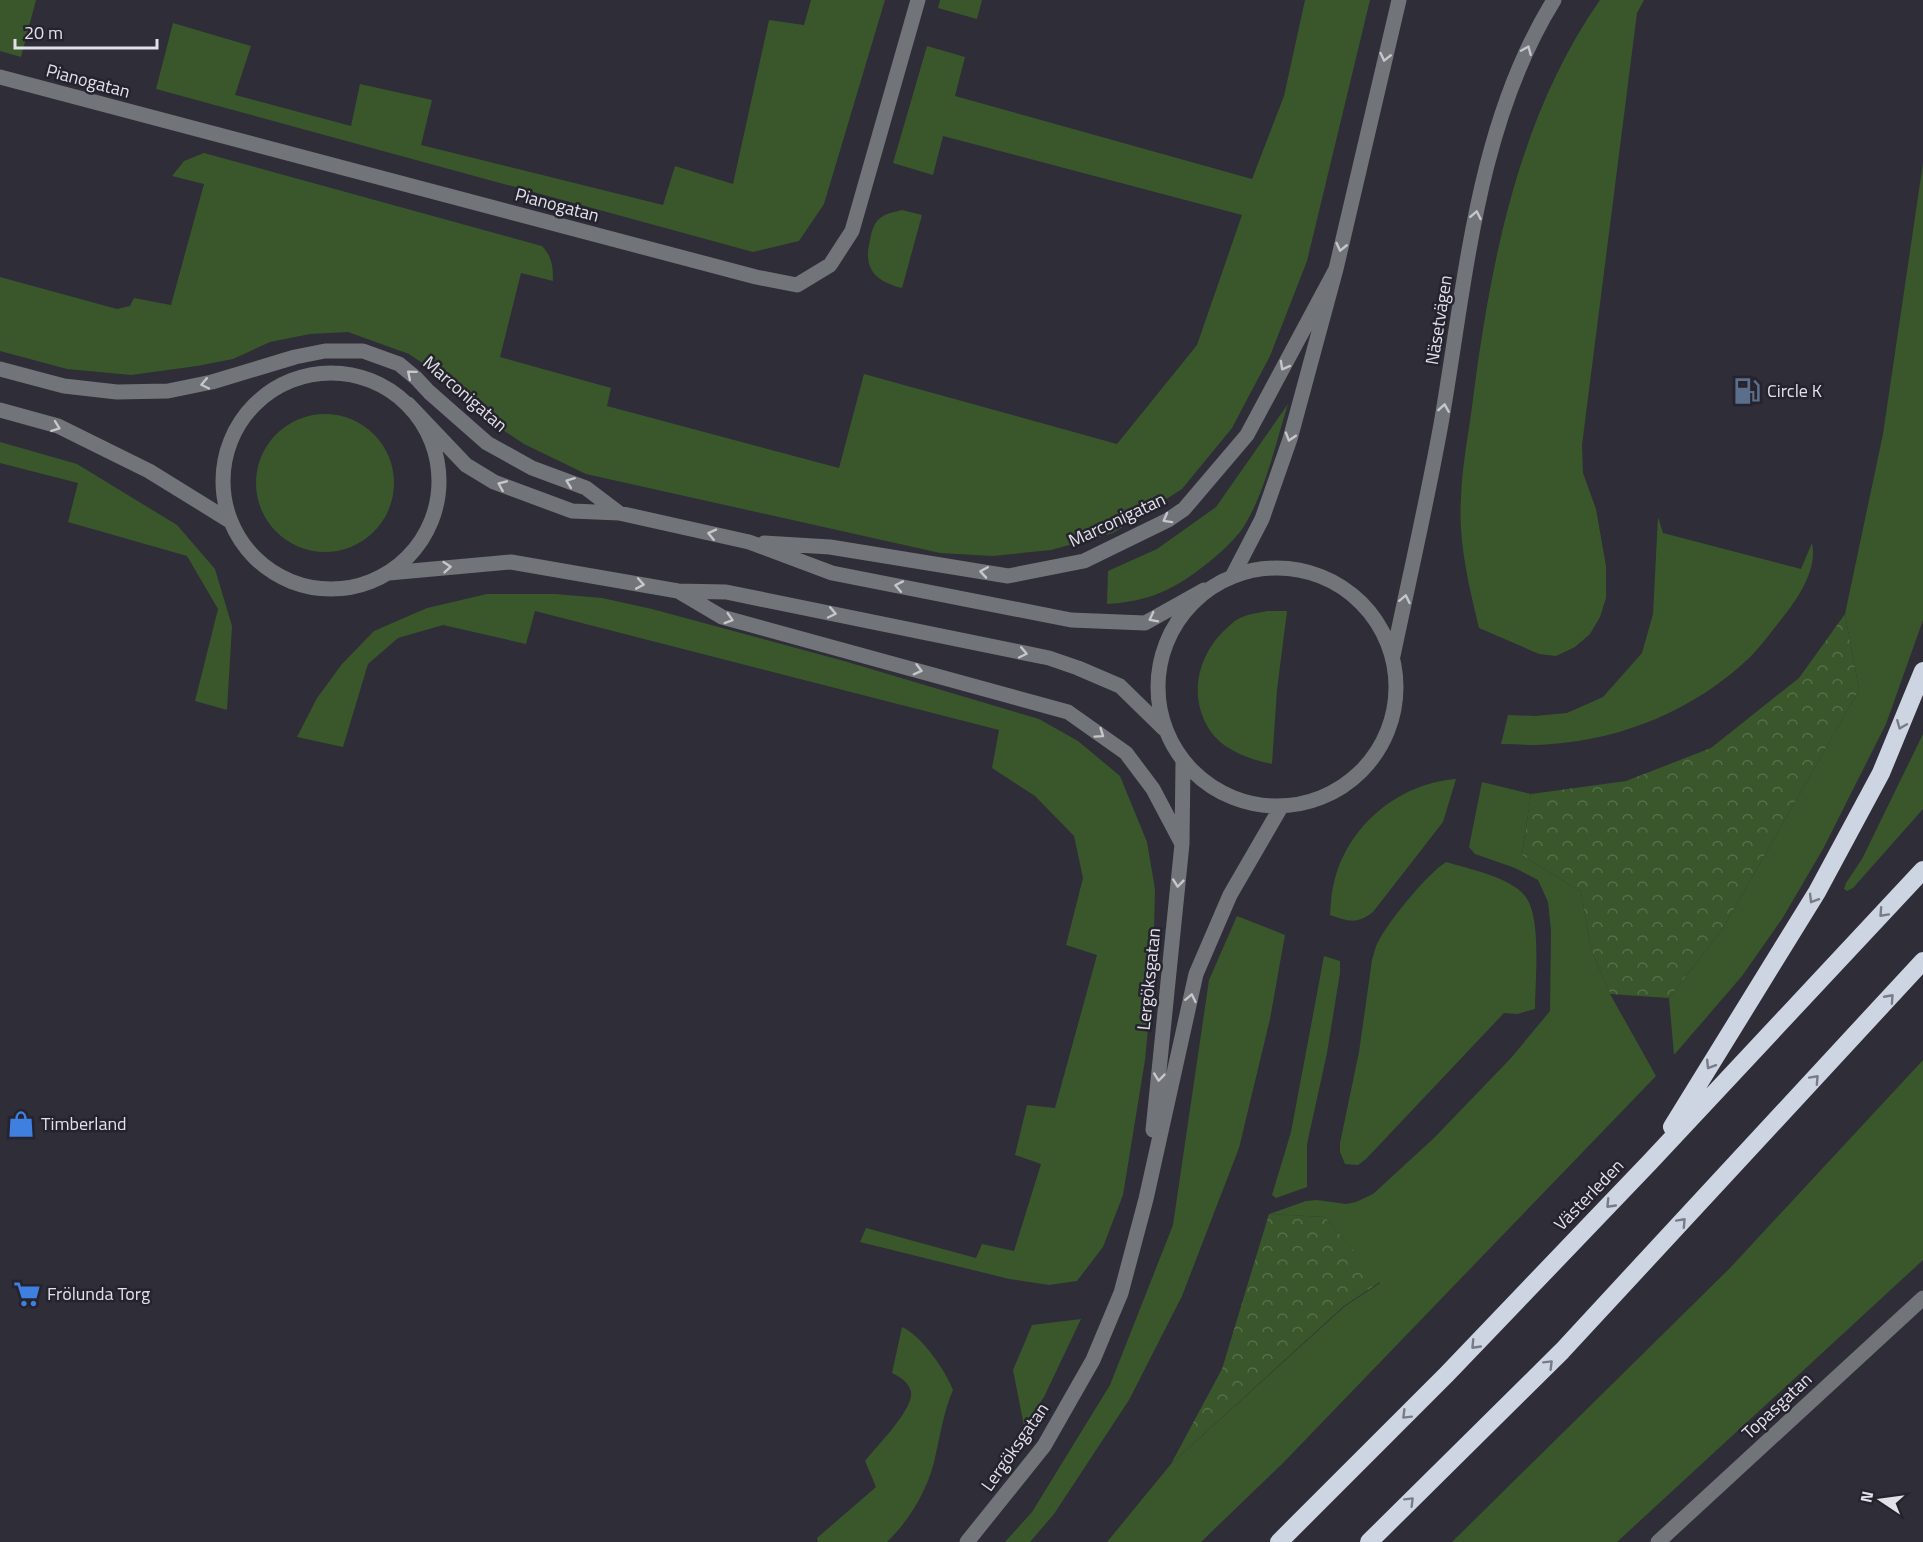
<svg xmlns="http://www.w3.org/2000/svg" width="1923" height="1542" font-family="'Titillium Web',sans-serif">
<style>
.green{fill:#39572b}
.forest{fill:url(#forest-crowns)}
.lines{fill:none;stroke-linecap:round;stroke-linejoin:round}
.minor{stroke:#717479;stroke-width:15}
.highway{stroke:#ced5e2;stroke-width:18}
.oneway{stroke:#c6c6cc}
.oneway2{stroke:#797c88}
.labels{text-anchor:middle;stroke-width:5;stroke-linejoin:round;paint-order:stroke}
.street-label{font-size:18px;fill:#e2e1e8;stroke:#24232e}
.poi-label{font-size:18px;fill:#e2e1e8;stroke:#24232e;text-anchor:start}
</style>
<defs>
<pattern id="forest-crowns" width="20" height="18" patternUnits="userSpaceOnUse" patternTransform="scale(1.5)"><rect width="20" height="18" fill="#39572b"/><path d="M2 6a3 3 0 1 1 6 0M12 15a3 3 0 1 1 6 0" fill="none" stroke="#556f4a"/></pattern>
</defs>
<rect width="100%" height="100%" fill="#2e2d38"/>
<path class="green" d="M 0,0 L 36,0 L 21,57 L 0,51 Z
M 811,0 L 885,0 L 824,204 L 799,241 L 753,252 L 156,89 L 173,23 L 251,46 L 235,95 L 351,126 L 360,84 L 432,100 L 421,145 L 663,205 L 675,166 L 733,184 L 769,20 L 804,25 Z
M 940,0 L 982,0 L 977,19 L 938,8 Z
M 1305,0 L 1370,0 L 1307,261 L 1270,356 L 1232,428 L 1182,489 L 1113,533 L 1051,550 L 993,556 L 940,553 L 586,474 L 524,444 L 482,416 L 443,377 L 409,354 L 348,332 L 310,334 L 270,342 L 233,359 L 197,366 L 131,375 L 67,369 L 0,351 L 0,277 L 117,309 L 130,306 L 134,298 L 171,305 L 204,184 L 172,176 L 184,161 L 204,153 L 542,246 C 552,257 553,266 553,281 L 521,273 L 500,357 L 611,388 L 607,406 L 839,468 L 864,374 L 1117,444 L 1197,345 L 1242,215 L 943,136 L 933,175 L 893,163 L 927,46 L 965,57 L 955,96 L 1252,179 L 1284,96 Z
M 1600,0 L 1644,0 L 1637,13 L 1582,445 L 1583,473 L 1596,509 L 1606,566 L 1606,598 L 1600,617 L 1590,634 L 1575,647 L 1556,656 L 1539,654 L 1479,628 C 1469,586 1458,542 1461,498 C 1462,465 1469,432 1473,399 C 1491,260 1519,116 1600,0 Z
M 1923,163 L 1923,620 L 1886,724 L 1823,849 L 1782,919 L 1742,976 L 1674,1055 L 1669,998 L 1723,928 L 1859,690 L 1845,614 L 1883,434 Z
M 902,210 L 922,215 L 902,288 C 874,281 863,268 870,240 C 871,233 874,223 879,219 C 886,213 894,212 902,210 Z
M 1288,404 C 1276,442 1263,501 1240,532 C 1227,548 1212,560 1196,572 C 1168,593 1142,602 1107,604 L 1108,571 L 1157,549 L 1216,507 Z
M256 483a69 69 0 1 1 138 0a69 69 0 1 1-138 0Z
M 0,442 L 77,464 L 177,525 L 215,569 L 232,626 L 227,710 L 195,701 L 218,609 L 187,556 L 68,522 L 78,483 L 0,463 Z
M 1658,517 L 1663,533 L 1801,569 L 1812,543 C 1818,570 1797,600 1780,621 C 1770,633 1760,648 1748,659 C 1695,709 1624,739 1551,744 C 1535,746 1518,744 1501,744 L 1508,715 L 1535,716 L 1567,713 L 1603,697 L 1642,653 L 1653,614 Z
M 487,594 L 555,594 L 602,598 L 652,609 L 844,661 L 1039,719 L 1078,741 L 1120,776 L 1147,842 L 1155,889 L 1153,976 L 1145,1060 L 1123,1195 L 1103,1247 L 1077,1281 L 1049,1285 L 1009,1279 L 860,1242 L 866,1228 L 976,1258 L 982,1244 L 1014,1251 L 1041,1164 L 1015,1155 L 1027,1105 L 1055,1108 L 1097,955 L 1066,945 L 1083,878 L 1074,836 L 1035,796 L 992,768 L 999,730 L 535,611 L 526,644 L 443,625 L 398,638 L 368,664 L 343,747 L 297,737 L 317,698 L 342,664 L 374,631 L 427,608 Z
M 1267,611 L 1287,611 L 1277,690 L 1272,764 C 1249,759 1222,750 1209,729 C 1188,696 1198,654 1226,629 C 1230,625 1235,620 1240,618 C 1248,614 1258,613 1267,611 Z
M 1923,734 L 1923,809 L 1853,888 L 1847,891 L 1844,889 L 1846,883 L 1862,859 Z
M 1456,779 L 1443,822 L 1373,912 C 1356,925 1349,921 1330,915 C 1331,904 1331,893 1334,883 C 1347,826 1399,783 1456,779 Z
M 1482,782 L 1531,794 L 1522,855 L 1581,892 L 1591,949 L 1610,994 L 1656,1076 L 1283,1463 L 1201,1542 L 1107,1542 L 1171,1464 L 1345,1306 L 1380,1283 L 1325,1217 L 1269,1214 L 1306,1201 L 1317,1200 L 1346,1204 L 1356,1202 L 1373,1194 L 1434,1138 L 1511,1058 L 1550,1011 L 1551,931 L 1548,902 L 1538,880 L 1515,868 L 1475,854 L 1469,847 Z
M 1446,862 C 1469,869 1510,877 1525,896 C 1542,916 1535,982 1535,1009 L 1517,1014 L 1504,1013 L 1366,1159 L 1358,1165 L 1345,1164 L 1340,1152 L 1340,1143 L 1359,1052 L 1372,960 C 1374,954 1375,947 1378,942 C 1388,922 1427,874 1446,862 Z
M 1237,916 L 1285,935 L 1270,1019 L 1239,1148 L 1182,1296 L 1129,1400 L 1054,1514 L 1030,1542 L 1005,1542 L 1032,1512 L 1110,1385 L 1173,1225 L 1209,980 Z
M 1324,956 L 1340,961 L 1340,973 L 1327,1053 L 1307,1144 L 1307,1187 L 1276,1198 L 1272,1195 L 1291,1132 Z
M 1923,1060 L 1923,1260 L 1617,1542 L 1452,1542 L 1730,1268 Z
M 1081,1319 L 1044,1397 L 1024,1426 L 1013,1370 L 1032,1325 Z
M 902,1327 C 921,1335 946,1371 953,1390 C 944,1411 941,1431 936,1453 C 930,1486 911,1519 887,1542 L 818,1542 L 817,1538 L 876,1487 L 865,1461 C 876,1447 914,1409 911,1392 C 909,1382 900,1377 892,1373 Z"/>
<path class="forest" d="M 1845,614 L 1859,690 L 1723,928 L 1669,998 L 1610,994 L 1591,949 L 1581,892 L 1522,855 L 1531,794 L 1626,781 L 1711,748 L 1799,678 Z
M 1269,1214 L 1325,1217 L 1380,1282 L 1344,1306 L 1171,1464 L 1222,1369 Z"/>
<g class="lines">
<path class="minor" d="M 0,77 L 756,277 L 797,285 L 830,265 L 852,231 L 918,0
M 0,369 L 64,386 L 117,392 L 168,391 L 212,382 L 295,357 L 325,351 L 363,351 L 399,364 L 416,378 L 429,392 L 487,443 L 532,468 L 586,488 L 619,513
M223 481a108 108 0 1 1 216 0a108 108 0 1 1-216 0Z
M 408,404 L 466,465 L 494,482 L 572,511 L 619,513 L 749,542 L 832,573 L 1071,620 L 1145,623 L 1204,590
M 0,410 L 58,426 L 149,471 L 230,521
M 764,543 L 830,547 L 1008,576 L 1084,561 L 1168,520 L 1184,509 L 1247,435 L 1336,269
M1158 687a119 119 0 1 1 238 0a119 119 0 1 1-238 0Z
M 389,573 L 511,562 L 678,591 L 726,592 L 1049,658 L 1078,668 L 1120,686 L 1164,729
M 1233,575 L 1262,519 L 1290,439 L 1336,269 L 1399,0
M 678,591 L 722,617 L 1068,712 L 1126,753 L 1153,789 L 1182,844
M 1393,656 C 1409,579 1427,502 1441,424 C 1466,281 1476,126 1554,0
M 1153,1130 L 1182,844 L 1183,762
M 967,1542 L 1044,1446 L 1093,1360 L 1121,1293 L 1146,1199 L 1196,974 L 1230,895 L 1281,807
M 1658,1542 L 1923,1298"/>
<path class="highway" d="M 1672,1127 L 1817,892 L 1881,773 L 1923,671
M 1279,1542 L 1447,1374 L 1650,1162 L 1923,870
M 1369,1542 L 1562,1351 L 1923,961"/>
</g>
<defs><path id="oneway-chevron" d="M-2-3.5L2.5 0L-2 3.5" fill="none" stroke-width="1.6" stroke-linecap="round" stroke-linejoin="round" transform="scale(1.5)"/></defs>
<g class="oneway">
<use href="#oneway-chevron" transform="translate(1527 50) rotate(-67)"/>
<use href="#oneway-chevron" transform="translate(1385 57) rotate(103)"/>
<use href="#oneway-chevron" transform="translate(1476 215) rotate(-79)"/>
<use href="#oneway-chevron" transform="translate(1341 247) rotate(103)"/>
<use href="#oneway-chevron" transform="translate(1284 366) rotate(119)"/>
<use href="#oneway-chevron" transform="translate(411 374) rotate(-140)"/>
<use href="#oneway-chevron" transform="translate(205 384) rotate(168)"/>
<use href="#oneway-chevron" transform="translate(1444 408) rotate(-81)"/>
<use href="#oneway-chevron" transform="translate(56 427) rotate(20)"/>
<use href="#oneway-chevron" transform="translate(1290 437) rotate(107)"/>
<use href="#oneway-chevron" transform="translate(570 482) rotate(-159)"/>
<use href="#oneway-chevron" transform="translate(502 485) rotate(-157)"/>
<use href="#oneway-chevron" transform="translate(1167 519) rotate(151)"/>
<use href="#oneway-chevron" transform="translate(712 534) rotate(-167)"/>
<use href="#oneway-chevron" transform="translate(447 567) rotate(-5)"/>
<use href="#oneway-chevron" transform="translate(984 572) rotate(-171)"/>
<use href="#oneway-chevron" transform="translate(640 584) rotate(10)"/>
<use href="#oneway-chevron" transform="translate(899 586) rotate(-169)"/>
<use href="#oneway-chevron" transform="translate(1405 599) rotate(-78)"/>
<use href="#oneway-chevron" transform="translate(832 613) rotate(12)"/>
<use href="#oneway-chevron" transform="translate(1153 618) rotate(153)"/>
<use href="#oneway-chevron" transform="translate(729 619) rotate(17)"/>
<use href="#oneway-chevron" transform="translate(1023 653) rotate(12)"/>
<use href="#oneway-chevron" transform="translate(918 670) rotate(15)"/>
<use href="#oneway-chevron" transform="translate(1100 734) rotate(35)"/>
<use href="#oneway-chevron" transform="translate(1178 883) rotate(96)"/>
<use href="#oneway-chevron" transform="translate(1191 998) rotate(-78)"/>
<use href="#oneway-chevron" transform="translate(1159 1077) rotate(96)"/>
</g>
<g class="oneway2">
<use href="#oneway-chevron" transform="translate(1901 725) rotate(112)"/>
<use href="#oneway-chevron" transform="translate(1813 899) rotate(121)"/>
<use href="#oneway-chevron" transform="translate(1883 913) rotate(133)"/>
<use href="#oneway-chevron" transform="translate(1890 998) rotate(-48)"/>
<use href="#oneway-chevron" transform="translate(1710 1065) rotate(122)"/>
<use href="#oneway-chevron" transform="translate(1815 1079) rotate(-47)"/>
<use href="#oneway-chevron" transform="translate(1610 1204) rotate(134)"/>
<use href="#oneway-chevron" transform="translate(1682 1222) rotate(-47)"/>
<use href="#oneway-chevron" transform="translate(1475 1345) rotate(134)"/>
<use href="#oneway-chevron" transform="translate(1549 1364) rotate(-45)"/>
<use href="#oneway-chevron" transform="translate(1406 1415) rotate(135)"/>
<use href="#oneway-chevron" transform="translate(1410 1501) rotate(-45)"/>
</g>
<defs>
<symbol id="fuel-bare" viewBox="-9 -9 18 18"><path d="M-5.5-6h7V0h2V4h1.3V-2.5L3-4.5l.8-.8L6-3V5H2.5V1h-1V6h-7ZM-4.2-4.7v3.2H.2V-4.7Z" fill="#5c6f8a" stroke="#24232e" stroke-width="2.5" paint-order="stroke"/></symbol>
<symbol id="shop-bare" viewBox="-9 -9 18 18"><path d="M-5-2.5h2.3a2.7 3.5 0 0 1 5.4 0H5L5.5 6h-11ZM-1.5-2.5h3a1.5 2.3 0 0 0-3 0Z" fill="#3f7fe0" stroke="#24232e" stroke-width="2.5" paint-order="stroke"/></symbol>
<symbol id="supermarket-bare" viewBox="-9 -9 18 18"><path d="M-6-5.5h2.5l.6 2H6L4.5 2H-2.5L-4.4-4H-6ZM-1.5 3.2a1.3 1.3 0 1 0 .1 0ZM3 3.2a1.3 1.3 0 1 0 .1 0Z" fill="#3f7fe0" stroke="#24232e" stroke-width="2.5" paint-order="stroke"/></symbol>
</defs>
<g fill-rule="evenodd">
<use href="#fuel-bare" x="1728" y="372" width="38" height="38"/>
<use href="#shop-bare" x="2" y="1105" width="38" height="38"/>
<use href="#supermarket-bare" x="8" y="1275" width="38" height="38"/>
</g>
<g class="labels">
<g class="street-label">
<text transform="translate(88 81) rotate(15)" y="6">Pianogatan</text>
<text transform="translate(557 205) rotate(15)" y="6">Pianogatan</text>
<text transform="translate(1439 320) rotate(-81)" y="6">Näsetvägen</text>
<text transform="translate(465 394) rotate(41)" y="6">Marconigatan</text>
<text transform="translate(1117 520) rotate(-25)" y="6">Marconigatan</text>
<text transform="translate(1149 979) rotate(-84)" y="6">Lergöksgatan</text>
<text transform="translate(1589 1195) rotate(-46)" y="6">Västerleden</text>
<text transform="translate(1777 1406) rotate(-43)" y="6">Topasgatan</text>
<text transform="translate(1015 1447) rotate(-55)" y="6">Lergöksgatan</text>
</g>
<g class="poi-label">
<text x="1767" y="397">Circle K</text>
<text x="41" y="1130">Timberland</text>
<text x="47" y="1300">Frölunda Torg</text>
</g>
</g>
<g transform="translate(1881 1500) rotate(283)" stroke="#24232e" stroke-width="4.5" paint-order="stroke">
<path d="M0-4.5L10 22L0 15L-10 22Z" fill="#e2e1e8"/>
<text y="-9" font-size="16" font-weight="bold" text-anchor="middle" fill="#e2e1e8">N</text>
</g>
<path d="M15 39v9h142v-9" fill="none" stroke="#e2e1e8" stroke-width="3"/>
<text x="24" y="39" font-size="18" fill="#e2e1e8" stroke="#24232e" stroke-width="4.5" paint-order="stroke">20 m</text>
</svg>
